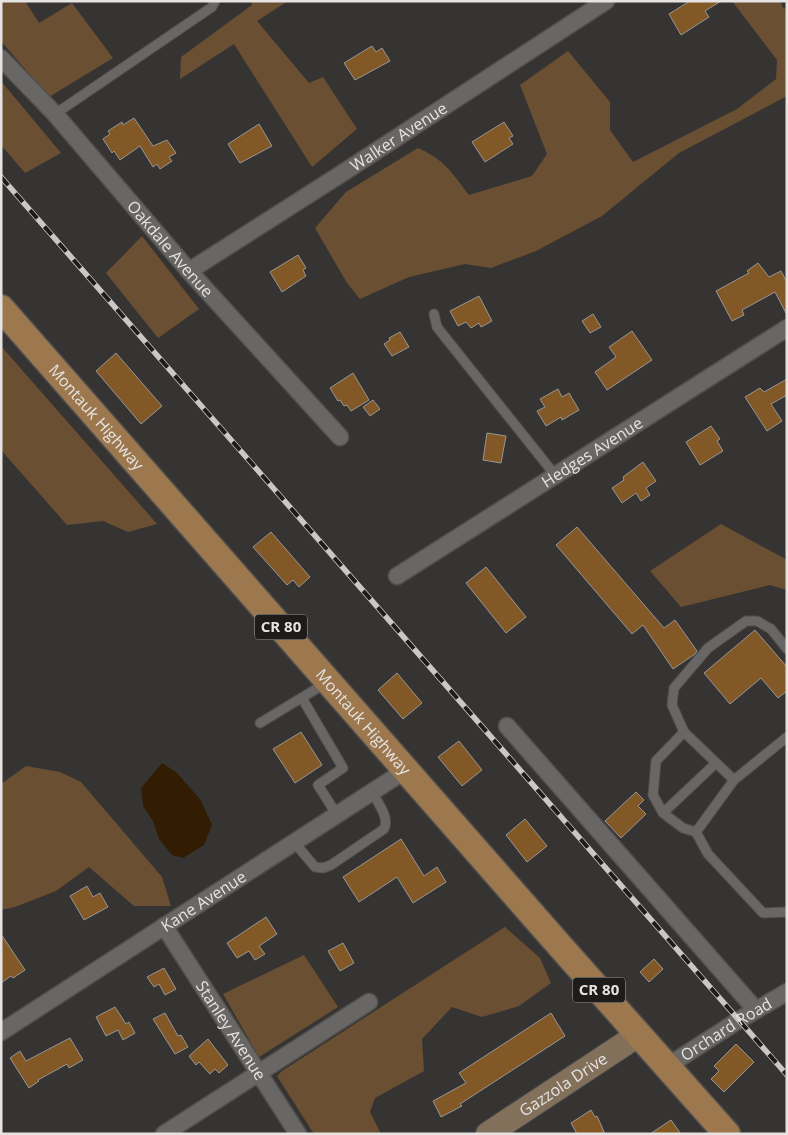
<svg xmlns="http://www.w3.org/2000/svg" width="788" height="1135" font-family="'Open Sans',sans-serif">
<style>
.green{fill:#6b4f32}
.water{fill:#321c02}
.building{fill:#835827;stroke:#999694}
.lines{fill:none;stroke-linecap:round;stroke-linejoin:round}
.lane-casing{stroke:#51504e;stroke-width:11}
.street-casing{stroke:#51504e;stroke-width:19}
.secondary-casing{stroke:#51504e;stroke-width:26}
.primary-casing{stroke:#51504e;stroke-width:29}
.lane{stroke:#696765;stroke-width:9}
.street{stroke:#696765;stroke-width:16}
.secondary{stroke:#83705a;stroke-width:24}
.primary{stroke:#9d784f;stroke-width:26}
.rail-casing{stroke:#c9c8c7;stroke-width:5.5}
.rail{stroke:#1d1c1b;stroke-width:4;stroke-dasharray:11;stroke-linecap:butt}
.labels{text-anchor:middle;stroke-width:4;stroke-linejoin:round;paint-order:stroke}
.shield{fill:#1d1c1b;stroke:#a9a8a7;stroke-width:1}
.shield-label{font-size:15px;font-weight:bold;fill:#e5e4e3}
.street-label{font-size:16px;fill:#e5e4e3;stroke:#1d1c1b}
</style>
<rect width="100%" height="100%" fill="#363432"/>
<path class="green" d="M 1,1 L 25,1 L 39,23 L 72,3 L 113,58 L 49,97 L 1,41 Z
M 251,1 L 288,1 L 257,21 L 309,83 L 323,77 L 357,129 L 312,167 L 234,44 L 180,79 L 181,57 L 252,5 Z
M 732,1 L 780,1 L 783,8 L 787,9 L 787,96 L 679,153 L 602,216 L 536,251 L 491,268 L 465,264 L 409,277 L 360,299 L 347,283 L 315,228 L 346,192 L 418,148 C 445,160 452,173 469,195 L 532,176 L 547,154 L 520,85 L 568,51 L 610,102 L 610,130 L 633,162 L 737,109 L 776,79 L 777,60 Z
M 1,81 L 61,153 L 25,173 L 1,145 Z
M 142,236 L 199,309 L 158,338 L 106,273 Z
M 1,346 L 157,524 L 128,532 L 103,521 L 67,525 L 1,450 Z
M 721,524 L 787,560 L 787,590 L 770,585 L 681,607 L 650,571 Z
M 26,766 L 60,772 L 81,782 L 162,877 L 171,906 L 134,906 L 89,867 L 56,891 L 15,907 L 1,910 L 1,784 Z
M 505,927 L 540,958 L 551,983 L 519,1006 L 482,1017 L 452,1007 L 422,1039 L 424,1071 L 375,1098 L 370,1112 L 381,1134 L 314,1134 L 277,1076 L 282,1071 Z
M 304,955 L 338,1007 L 259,1057 L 223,994 Z"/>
<path class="water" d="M 162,763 L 176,772 L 200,799 L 212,825 L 204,845 L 183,858 L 172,855 L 159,839 L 153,821 L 143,806 L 141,788 Z"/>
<path class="building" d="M 690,1 L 721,1 L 705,11 L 709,17 L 681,35 L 669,14 Z
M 372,46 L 376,52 L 382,48 L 390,61 L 355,80 L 344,63 Z
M 134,118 L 153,146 L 167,140 L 176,153 L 169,157 L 172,161 L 160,169 L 157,164 L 153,167 L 140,146 L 120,160 L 114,151 L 112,153 L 103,139 L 110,134 L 108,131 L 122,122 L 123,125 Z
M 504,122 L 513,136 L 509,138 L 513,144 L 485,162 L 472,142 Z
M 259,124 L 272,146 L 240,163 L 228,144 Z
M 298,255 L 306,268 L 303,270 L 306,276 L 282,292 L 270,272 Z
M 758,263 L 769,277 L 781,271 L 787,282 L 787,315 L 775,292 L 742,310 L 744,315 L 732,321 L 716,291 L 749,273 L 747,271 Z
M 479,296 L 492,321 L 481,327 L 479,323 L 471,328 L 466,322 L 458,326 L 450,311 Z
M 593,314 L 601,327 L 590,333 L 582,321 Z
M 632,331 L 652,360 L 607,390 L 595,372 L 616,357 L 609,347 Z
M 400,332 L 409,347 L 392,356 L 384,344 L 390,340 L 389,338 Z
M 116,353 L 162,406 L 141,424 L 96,371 Z
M 353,373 L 369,400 L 351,411 L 347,405 L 344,406 L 340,400 L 338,401 L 330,388 Z
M 787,379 L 787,395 L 771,404 L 782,421 L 767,431 L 745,397 L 760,388 L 764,392 Z
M 558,389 L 562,397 L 569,393 L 579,410 L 562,420 L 561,417 L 546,426 L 537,411 L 545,407 L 540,399 Z
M 373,400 L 380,409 L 370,416 L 363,407 Z
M 711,426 L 720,439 L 717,441 L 723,451 L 700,465 L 686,442 Z
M 487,433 L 506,436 L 501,463 L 483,460 Z
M 643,462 L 656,481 L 646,488 L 650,495 L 641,501 L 636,493 L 622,503 L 612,488 L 624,480 L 623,477 Z
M 577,527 L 664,628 L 675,620 L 697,651 L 695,654 L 673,669 L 643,625 L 632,634 L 556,545 Z
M 271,532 L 310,577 L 299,587 L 293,580 L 287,585 L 253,547 Z
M 486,567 L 526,617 L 506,633 L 466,583 Z
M 755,630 L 787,667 L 787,691 L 778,698 L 761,678 L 730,704 L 704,673 Z
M 397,673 L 422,703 L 403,719 L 378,690 Z
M 301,732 L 322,765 L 295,783 L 273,749 Z
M 459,741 L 482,770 L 462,786 L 438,757 Z
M 636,792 L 644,800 L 638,806 L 646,814 L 621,838 L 605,821 Z
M 525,819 L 547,846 L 527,862 L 506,835 Z
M 401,839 L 424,876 L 437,867 L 446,882 L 413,903 L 397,877 L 359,902 L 343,877 Z
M 87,886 L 93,897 L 100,893 L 108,907 L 84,920 L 70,896 Z
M 266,917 L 277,934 L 259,946 L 265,954 L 255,960 L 249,951 L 237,958 L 227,943 Z
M 1,934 L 25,970 L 13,978 L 11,976 L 1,983 Z
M 343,943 L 354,963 L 340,971 L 328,951 Z
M 654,959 L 663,969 L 649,982 L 640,972 Z
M 164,968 L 176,989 L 165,995 L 159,984 L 154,987 L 147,977 Z
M 115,1007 L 126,1024 L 129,1022 L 135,1033 L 123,1040 L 118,1030 L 106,1036 L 96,1017 Z
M 165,1013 L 178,1036 L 181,1035 L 188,1047 L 175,1054 L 153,1019 Z
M 551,1013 L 565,1036 L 460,1104 L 462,1106 L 441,1117 L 433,1101 L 466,1083 L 459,1073 Z
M 70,1038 L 83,1060 L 69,1068 L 67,1064 L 38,1080 L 39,1081 L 29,1088 L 10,1058 L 20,1051 L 26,1061 Z
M 208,1039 L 228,1065 L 219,1073 L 215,1069 L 210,1074 L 199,1062 L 196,1065 L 189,1056 Z
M 736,1044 L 754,1062 L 724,1092 L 711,1079 L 719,1071 L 714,1066 Z
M 591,1110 L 595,1117 L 597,1116 L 605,1134 L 577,1134 L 571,1123 Z
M 671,1120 L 681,1134 L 650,1134 Z"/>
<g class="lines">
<defs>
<path id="lane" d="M 55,114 L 212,7 L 215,1
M 434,314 L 437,327 L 555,475
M 787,649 L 771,629 L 757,621 L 746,621 L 708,648 L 674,688 L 672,705 L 684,732 L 734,780 L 787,737
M 302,698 L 343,768 L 318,785 L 337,815
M 260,723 L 326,683
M 684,732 L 656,761 L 653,795 L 663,813 L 683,828 L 696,832
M 734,780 L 696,832 L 708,854 L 763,913 L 787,912
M 663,813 L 716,763
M 294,842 L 315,867 L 323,868 L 331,865 L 384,829 C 390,817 377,802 372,792"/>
<g id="street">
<path id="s1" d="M 1,58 L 55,114 L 189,271 L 340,437"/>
<path id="s2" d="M 189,271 L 341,174 L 606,1"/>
<path id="s3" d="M 397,576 L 787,328"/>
<path d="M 507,726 L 756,1010"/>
<path id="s4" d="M 164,926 L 298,1134"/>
<path id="s5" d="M 1,1032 L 406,770"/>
<path id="s6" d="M 666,1067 L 739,1020 L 787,992"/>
<path d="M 164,1134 L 369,1002"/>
</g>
<g id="secondary">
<path id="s7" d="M 488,1134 L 638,1035"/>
</g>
<g id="primary">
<path id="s8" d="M 1,308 L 560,946 L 727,1134"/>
</g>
</defs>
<use href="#lane" class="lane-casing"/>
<use href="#street" class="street-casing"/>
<use href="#secondary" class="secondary-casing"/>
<use href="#primary" class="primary-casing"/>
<use href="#lane" class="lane"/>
<use href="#street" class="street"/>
<use href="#secondary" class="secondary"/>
<use href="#primary" class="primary"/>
<defs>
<path id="rail" d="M 1,177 L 787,1075"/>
</defs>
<use href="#rail" class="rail-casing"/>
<use href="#rail" class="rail"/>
</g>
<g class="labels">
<g class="shield">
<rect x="255" y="614.5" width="52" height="25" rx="4"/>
<rect x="573" y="977.5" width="52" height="25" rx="4"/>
</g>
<g class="shield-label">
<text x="281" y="632">CR 80</text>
<text x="599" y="995">CR 80</text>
</g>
<g class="street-label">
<text dy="6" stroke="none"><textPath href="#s2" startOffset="249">Walker Avenue</textPath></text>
<text dy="6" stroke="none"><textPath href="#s1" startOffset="255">Oakdale Avenue</textPath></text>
<text dy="6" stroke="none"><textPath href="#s8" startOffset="145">Montauk Highway</textPath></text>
<text dy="6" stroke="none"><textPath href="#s3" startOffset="231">Hedges Avenue</textPath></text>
<text dy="6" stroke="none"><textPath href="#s8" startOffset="550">Montauk Highway</textPath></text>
<text dy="6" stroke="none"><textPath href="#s5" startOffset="241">Kane Avenue</textPath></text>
<text dy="6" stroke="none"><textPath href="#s6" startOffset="71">Orchard Road</textPath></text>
<text dy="6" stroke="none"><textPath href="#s4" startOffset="124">Stanley Avenue</textPath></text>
<text dy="6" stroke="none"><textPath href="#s7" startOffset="90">Gazzola Drive</textPath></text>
</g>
</g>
<rect width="788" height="1135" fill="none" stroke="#e5e4e3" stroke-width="5"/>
</svg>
